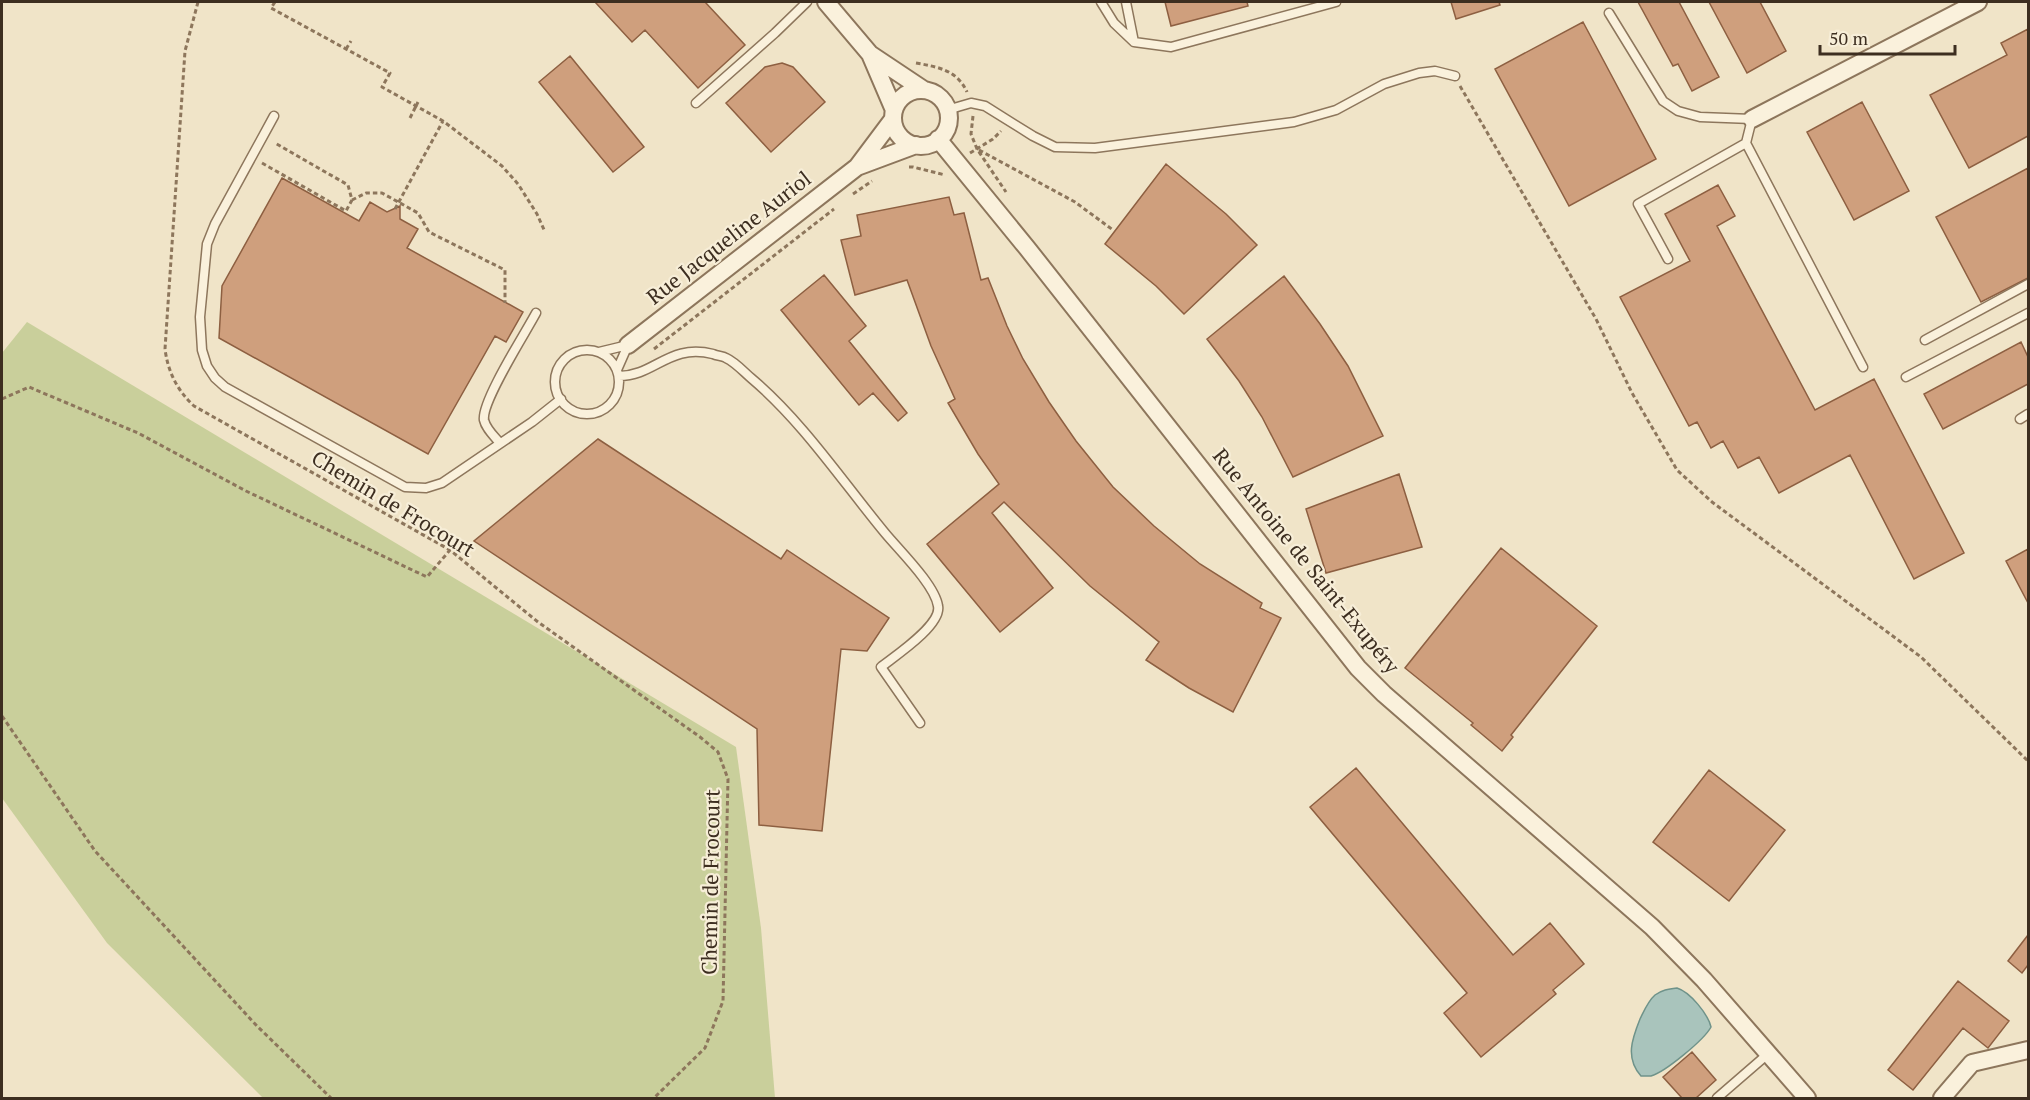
<svg xmlns="http://www.w3.org/2000/svg" width="2030" height="1100" font-family="'PT Serif',serif">
<style>
.green{fill:#c9cf9b}
.water{fill:#a9c4bc;stroke:#6f938a;stroke-width:1.5}
.building{fill:#cf9f7d;stroke:#8d5f41;stroke-width:1.5}
.lines{fill:none;stroke-linecap:round;stroke-linejoin:round}
.lane-casing{stroke:#8d765c;stroke-width:11}
.street-casing{stroke:#8d765c;stroke-width:20}
.path{stroke:#8d765c;stroke-width:3;stroke-dasharray:4.5 3;stroke-linecap:butt}
.lane{stroke:#faf1dc;stroke-width:8}
.street{stroke:#faf1dc;stroke-width:16}
.labels{text-anchor:middle;stroke-width:4.5;stroke-linejoin:round;paint-order:stroke}
.street-label{font-size:21px;fill:#3d2e20;stroke:#f7eed8}
</style>
<rect width="100%" height="100%" fill="#f0e4c8"/>
<path class="green" d="M 27,322 L 736,747 L 761,928 L 775,1098 L 263,1098 L 107,943 L 2,798 L 2,353 Z"/>
<path class="water" d="M 1677,988 C 1690,992 1708,1014 1711,1027 C 1704,1040 1665,1072 1651,1076 C 1649,1076 1642,1076 1641,1076 C 1625,1058 1632,1039 1640,1019 C 1644,1011 1648,1001 1655,995 C 1662,990 1668,989 1677,988 Z"/>
<path class="building" d="M 595,2 L 705,2 L 745,45 L 698,88 L 645,30 L 632,42 Z
M 1165,2 L 1247,2 L 1248,6 L 1171,26 Z
M 1451,2 L 1499,2 L 1500,5 L 1456,19 Z
M 1638,2 L 1679,2 L 1719,77 L 1692,91 L 1678,64 L 1673,66 Z
M 1709,2 L 1760,2 L 1786,51 L 1747,73 Z
M 1583,22 L 1656,159 L 1569,206 L 1495,69 Z
M 2028,29 L 2028,136 L 1969,168 L 1930,95 L 2007,55 L 2001,43 Z
M 570,56 L 644,147 L 613,172 L 539,82 Z
M 782,63 L 793,67 L 825,102 L 771,152 L 726,103 L 765,67 Z
M 1862,102 L 1909,191 L 1854,220 L 1807,132 Z
M 1166,164 L 1226,214 L 1257,245 L 1184,314 L 1156,286 L 1105,244 Z
M 2028,168 L 2028,278 L 1981,302 L 1936,217 Z
M 282,178 L 359,221 L 370,202 L 387,212 L 400,206 L 400,219 L 418,229 L 407,248 L 523,312 L 506,342 L 495,336 L 428,454 L 219,338 L 222,286 Z
M 1718,185 L 1735,216 L 1717,226 L 1815,410 L 1874,379 L 1964,553 L 1914,579 L 1850,455 L 1779,493 L 1759,457 L 1738,468 L 1723,441 L 1711,448 L 1697,422 L 1689,426 L 1620,297 L 1690,261 L 1665,214 Z
M 949,197 L 954,215 L 964,213 L 981,280 L 988,278 L 1007,326 L 1023,359 L 1049,402 L 1076,441 L 1113,487 L 1154,526 L 1200,564 L 1262,603 L 1260,608 L 1281,618 L 1233,712 L 1189,688 L 1146,660 L 1159,642 L 1090,586 L 1004,502 L 992,513 L 1053,588 L 1000,632 L 927,544 L 999,484 L 978,454 L 948,403 L 955,399 L 931,346 L 907,280 L 855,295 L 841,240 L 861,236 L 857,215 Z
M 824,275 L 866,326 L 849,341 L 907,413 L 898,421 L 873,393 L 859,405 L 781,310 Z
M 1284,276 L 1320,324 L 1348,366 L 1383,436 L 1293,477 L 1262,417 L 1239,381 L 1207,339 Z
M 2021,342 L 2028,357 L 2028,384 L 1943,429 L 1924,394 Z
M 598,439 L 781,559 L 787,550 L 889,618 L 867,651 L 841,649 L 822,831 L 759,825 L 757,729 L 474,541 Z
M 1399,474 L 1422,547 L 1326,573 L 1306,509 Z
M 1501,548 L 1597,626 L 1511,735 L 1513,737 L 1502,751 L 1471,725 L 1473,723 L 1405,668 Z
M 2028,549 L 2028,603 L 2006,561 Z
M 1356,768 L 1513,955 L 1550,923 L 1584,964 L 1553,990 L 1556,994 L 1481,1057 L 1444,1013 L 1467,993 L 1310,807 Z
M 1709,770 L 1785,830 L 1729,901 L 1653,842 Z
M 2028,935 L 2028,965 L 2022,973 L 2008,961 Z
M 1958,981 L 2009,1021 L 1988,1048 L 1963,1028 L 1913,1090 L 1888,1070 Z
M 1692,1052 L 1716,1080 L 1696,1098 L 1682,1098 L 1663,1077 Z"/>
<g class="lines">
<defs>
<path id="lane" d="M 1101,2 L 1114,23 L 1134,42 L 1171,47 L 1336,2
M 1126,2 L 1134,42
M 1609,13 L 1663,101 L 1678,111 L 1700,117 L 1752,119 L 1746,143 L 1863,367
M 696,103 L 775,33 L 807,2
M 947,110 L 971,103 L 985,106 L 1033,136 L 1055,147 L 1095,148 L 1294,122 L 1336,110 L 1384,84 L 1419,73 L 1435,71 L 1455,76
M 274,116 L 215,224 L 207,244 L 200,317 L 202,350 L 207,366 L 215,378 L 225,387 L 405,487 L 426,488 L 442,483 L 532,422 L 561,399
M 1668,259 L 1638,204 L 1746,143
M 1925,340 L 2028,284
M555 382a32 32 0 1 1 64 0a32 32 0 1 1-64 0Z
M 599,352 L 628,345
M 617,370 L 628,345
M 619,376 C 655,376 669,343 713,354 C 717,356 723,356 726,358 C 735,362 744,372 751,378 C 803,422 842,481 885,533 C 899,550 935,585 938,606 C 942,625 895,656 881,667 L 920,723
M 1906,377 L 2028,313
M 2020,419 L 2028,414
M 500,443 C 494,436 486,429 484,420 C 481,402 526,332 536,313
M 1717,1098 L 1769,1053"/>
<path id="street" d="M 826,2 L 870,54 L 924,90
M 870,54 L 894,110
M893 118a28 28 0 1 1 56 0a28 28 0 1 1-56 0Z
M 1752,119 L 1978,2
M 938,139 L 1027,248 L 1358,668 L 1384,694 L 1652,927 L 1704,980 L 1807,1098
M 857,167 L 916,145
M 628,345 L 857,167 L 893,119
M 1942,1098 L 1972,1063 L 2028,1050"/>
</defs>
<use href="#lane" class="lane-casing"/>
<use href="#street" class="street-casing"/>
<path class="path" d="M 198,2 L 185,51 L 165,349 C 168,372 177,390 194,406 L 450,550 L 538,622 L 700,737 L 718,752 L 728,779 L 723,1001 L 705,1048 L 654,1098
M 275,2 L 271,8 L 390,73 L 382,87 L 443,121 L 502,166 L 518,184 L 537,214 L 545,232
M 346,49 L 351,41
M 916,63 C 938,67 957,70 967,92
M 1460,86 L 1596,319 L 1632,393 L 1677,470 L 1712,502 L 1921,657 L 2028,761
M 973,116 L 971,134 L 977,149 L 1006,192
M 410,118 L 418,102
M 979,150 L 1075,202 L 1113,230
M 970,153 L 993,139 L 1001,131
M 262,163 L 346,211 L 352,200 L 348,185 L 275,143
M 909,167 L 913,167 L 945,175
M 853,194 L 872,181
M 352,200 L 366,193 L 382,193 L 418,213 L 429,232 L 505,270 L 505,303
M 395,209 L 443,121
M 654,349 L 834,209
M 2,399 L 29,387 L 138,433 L 246,491 L 427,577 L 450,550
M 2,716 L 95,851 L 257,1026 L 331,1098"/>
<use href="#lane" class="lane"/>
<use href="#street" class="street"/>
</g>
<g class="labels">
<g class="street-label">
<text transform="translate(729 238) rotate(-38)" y="7">Rue Jacqueline Auriol</text>
<text transform="translate(393 504) rotate(31)" y="7">Chemin de Frocourt</text>
<text transform="translate(1306 561) rotate(51)" y="7">Rue Antoine de Saint-Exupéry</text>
<text transform="translate(711 882) rotate(-89)" y="7">Chemin de Frocourt</text>
</g>
</g>
<rect width="2030" height="1100" fill="none" stroke="#3d2e20" stroke-width="6"/>
<path d="M1820 45v9h135v-9" fill="none" stroke="#3d2e20" stroke-width="3"/>
<text x="1829" y="45" font-size="18" fill="#3d2e20" stroke="#f7eed8" stroke-width="4.5" paint-order="stroke">50 m</text>
</svg>
